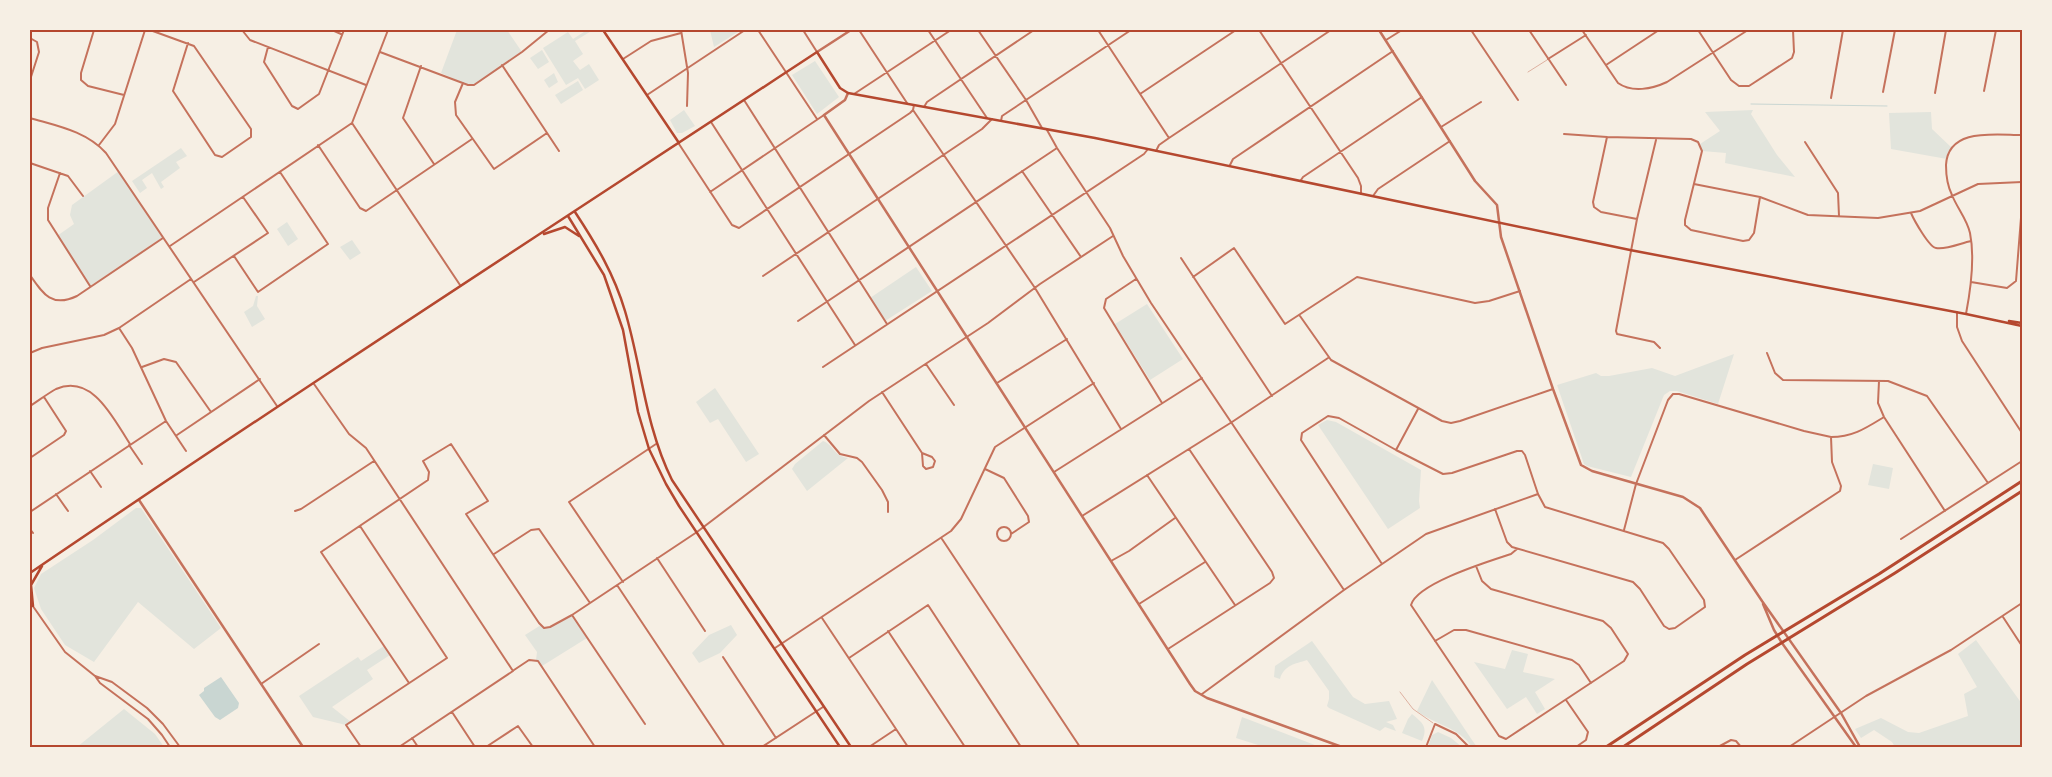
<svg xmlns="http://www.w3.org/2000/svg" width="2052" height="777" font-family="'DM Sans',sans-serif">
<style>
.green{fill:#e2e4dc}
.water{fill:#c9d6d2}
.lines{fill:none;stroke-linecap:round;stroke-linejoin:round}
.stream{stroke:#c9d6d2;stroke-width:1}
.service{stroke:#c5725c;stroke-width:0.5}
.minor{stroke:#c5725c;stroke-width:2}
.tertiary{stroke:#c5725c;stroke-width:2.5}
.secondary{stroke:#b5482f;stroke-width:2.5}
.trunk{stroke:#b5482f;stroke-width:3}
.neatline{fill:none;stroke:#b5482f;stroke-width:2}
</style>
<rect width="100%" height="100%" fill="#f6efe4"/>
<path class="green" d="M 457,30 L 507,30 L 522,52 L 474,85 L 468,85 L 441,73 Z
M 587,30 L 593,30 L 575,41 L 583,54 L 573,61 L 580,70 L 589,64 L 599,80 L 585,89 L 578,78 L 566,85 L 543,48 L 568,32 L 573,39 Z
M 710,30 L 741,30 L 714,47 Z
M 542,50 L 549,62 L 538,69 L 530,58 Z
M 815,61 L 839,97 L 817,114 L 792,75 Z
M 554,73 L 558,82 L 549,88 L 544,80 Z
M 578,81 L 583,90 L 561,104 L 555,95 Z
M 684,110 L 695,126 L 682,133 L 677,133 L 670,120 Z
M 1753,110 L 1751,114 L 1777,155 L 1795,177 L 1725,163 L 1726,153 L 1702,151 L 1700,144 L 1720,131 L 1705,112 Z
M 1931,112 L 1932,129 L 1951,147 L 1947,159 L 1891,149 L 1889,113 Z
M 181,148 L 187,156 L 176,162 L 180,168 L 161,182 L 164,187 L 161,189 L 152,173 L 142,180 L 147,188 L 140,193 L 132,181 Z
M 119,171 L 163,237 L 90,286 L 57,236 L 74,224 L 70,215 L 72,205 Z
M 287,222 L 298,239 L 288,246 L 277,229 Z
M 352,240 L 361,253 L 350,260 L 340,247 Z
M 916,267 L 932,291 L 885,321 L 870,298 Z
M 256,296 L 258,296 L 257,306 L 265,319 L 252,327 L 244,312 L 253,306 Z
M 1147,304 L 1183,359 L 1150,380 L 1115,324 Z
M 1734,354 L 1718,404 L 1677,391 L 1670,391 L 1664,395 L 1631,477 L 1587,466 L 1584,464 L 1557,385 L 1596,373 L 1601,376 L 1609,376 L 1652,368 L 1675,376 Z
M 715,388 L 759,454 L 746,462 L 718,419 L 710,423 L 696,402 Z
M 1327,420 L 1336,422 L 1421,470 L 1419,501 L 1420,508 L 1388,529 L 1318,425 Z
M 823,441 C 834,445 833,456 848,458 L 807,491 L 792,469 L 795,464 Z
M 1873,464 L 1893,468 L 1889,489 L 1868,485 Z
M 136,508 L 141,508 L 221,628 L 194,649 L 138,602 L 94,662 L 65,645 L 41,609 L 34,588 L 41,574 L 93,540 Z
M 572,615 L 587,638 L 542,666 L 536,660 L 537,652 L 525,635 L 541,625 L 547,628 Z
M 731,625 L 737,635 L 720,653 L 699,663 L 692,653 L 709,635 Z
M 1976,640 L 2022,704 L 2022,747 L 1895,747 L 1892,742 L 1874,730 L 1861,738 L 1855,729 L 1881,718 L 1908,732 L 1919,733 L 1968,716 L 1964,694 L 1977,687 L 1958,654 Z
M 1312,641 L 1353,697 L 1365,704 L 1389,701 L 1397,719 L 1386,722 L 1393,725 L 1396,731 L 1385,727 L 1380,731 L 1329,708 L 1327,706 L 1329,699 L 1329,691 L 1307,660 C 1295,664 1284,665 1280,679 L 1274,677 L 1275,666 Z
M 384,646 L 390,655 L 367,670 L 373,679 L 332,707 L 351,722 L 346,725 L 313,717 L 299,696 L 358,657 L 361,661 Z
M 1512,650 L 1528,654 L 1523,672 L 1555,679 L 1535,692 L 1545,709 L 1537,714 L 1526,697 L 1507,709 L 1474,662 L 1505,669 Z
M 1432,680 L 1472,740 L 1477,747 L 1472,747 C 1459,727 1435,725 1417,711 Z
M 124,709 L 155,734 L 164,747 L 77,747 Z
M 1412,714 C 1423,723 1428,727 1422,741 L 1402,733 L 1408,719 Z
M 1242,717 L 1320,747 L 1259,747 L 1258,745 L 1236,738 Z
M 1438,732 L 1451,738 L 1462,747 L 1428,747 L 1432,735 Z"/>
<path class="water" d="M 221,677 L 239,703 L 238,708 L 220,720 L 215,717 L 199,695 L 204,691 L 204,688 Z"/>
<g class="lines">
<path class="stream" d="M 1751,104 L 1887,106"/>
<path class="service" d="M 1528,72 L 1547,60
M 1400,692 L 1413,709 L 1433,723"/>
<path class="minor" d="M 94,30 L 81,73 L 81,80 L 88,86 L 124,95
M 150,30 L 194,46 L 251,129 L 251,137 L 222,157 L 215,155 L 173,91 L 188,43
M 242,30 L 250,40 L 366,85
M 332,30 L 341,34
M 681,30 L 688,73 L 687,106
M 758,30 L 817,119
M 803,30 L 817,52
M 859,30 L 907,103
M 928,30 L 987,118
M 978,30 L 1026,100 L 1042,128
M 1098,30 L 1169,138
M 1259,30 L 1358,178 L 1361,186 L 1361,194
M 1471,30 L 1518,100
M 1529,30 L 1566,85
M 1582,30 L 1618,83 C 1632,93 1652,89 1667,82 L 1748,30
M 1698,30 L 1731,80 L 1739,86 L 1749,86 L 1792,58 L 1794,52 L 1793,30
M 30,38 L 37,42 L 39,52 L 30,80
M 1386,40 L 1402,30
M 268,47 L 264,62 L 292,106 L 298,109 L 319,94 L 344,30
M 380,52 L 468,85 L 474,85 L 522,52 L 549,30
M 623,59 L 651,41 L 681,33
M 1548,59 L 1586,35
M 502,65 L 559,151
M 1606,65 L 1659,30
M 421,66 L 403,118 L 434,164
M 463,83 L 455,102 L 456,115 L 494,169 L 547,133
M 1984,91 L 1996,30
M 1883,92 L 1895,30
M 1935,93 L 1946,30
M 854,94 L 951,30
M 1140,94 L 1236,30
M 647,95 L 745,30
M 1831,98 L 1843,30
M 744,100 L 887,324
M 924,107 L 927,102 L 1034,30
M 913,110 L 1035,288 L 1121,429
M 30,118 C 57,126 86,131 106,153 L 277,406
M 1001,121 L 1002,116 L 1131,30
M 711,122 L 855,345
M 352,123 L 460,285
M 1441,127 L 1481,102
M 1047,130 L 1057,148 L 1110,228 L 1123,256 L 1151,303 L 1344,590
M 1564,134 L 1607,137 L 1691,139 L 1698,142 L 1702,151 L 1685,220 L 1685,225 L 1691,230 L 1743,241 L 1749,240 L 1754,233 L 1760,197
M 1607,137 L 1593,202 L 1594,207 L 1601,212 L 1637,219
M 1656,140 L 1637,219 L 1616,331 L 1617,334 L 1654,342 L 1660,348
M 1805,142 L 1838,193 L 1839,216
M 679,144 L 732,225 L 739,228 L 910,113 L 913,110 L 914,105
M 99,145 L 115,124 L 145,30
M 318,145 L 360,208 L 366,211 L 472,139
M 1156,151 L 1159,145 L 1169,138 L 1331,30
M 30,163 L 68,176 L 83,196
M 1230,165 L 1233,159 L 1393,51
M 1022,171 L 1081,257
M 60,173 L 48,208 L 48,220 L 90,286
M 1301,180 L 1303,177 L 1422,97
M 1694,184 L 1760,197 L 1808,215 L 1878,218 L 1920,211 L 1978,184 L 2022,182
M 710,192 L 824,115
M 1373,196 L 1378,189 L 1450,141
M 1911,213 C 1914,220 1929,247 1936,248 C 1946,250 1961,243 1971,241
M 170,246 L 352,123 L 388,30
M 234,256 L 258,292 L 328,244 L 280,172
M 1181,258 L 1272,396
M 30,275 C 43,294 52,308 77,296 L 163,238
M 763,276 L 982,129 L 992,119
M 1193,277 L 1234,248 L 1285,324 L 1357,277 L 1475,303 L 1489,301 L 1520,291
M 1136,279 L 1106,299 L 1104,308 L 1162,403
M 194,282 L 268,233 L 243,197
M 1971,282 L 2007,288 L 2016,281 L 2022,205 L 2021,182
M 1957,312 L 1957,327 L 1962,341 L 2022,433
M 1966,314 C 1971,288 1975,258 1970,233 C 1967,219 1957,208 1952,195 C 1947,185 1946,175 1946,165 C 1948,127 1996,135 2022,135
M 1300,316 L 1331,360 L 1442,421 L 1451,423 L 1460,421 L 1553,389
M 798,321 L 1057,148
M 119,328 L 132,348 L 166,421 L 186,451
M 30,353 L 42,348 L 104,335 L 119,328 L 191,279
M 1767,353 L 1775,373 L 1783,380 L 1888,381 L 1927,396 L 1988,483
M 926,364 L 954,405
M 142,367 L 164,359 L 176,362 L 211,412
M 823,367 L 1144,154 L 1148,149
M 1879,381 L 1878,403 L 1884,417 L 1945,511
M 997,383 L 1067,339
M 314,384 L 349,434 L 366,448 L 513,671 L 399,747
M 882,392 L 922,453 L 923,466 L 926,469 L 933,467 L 935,461 L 932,457 L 922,453
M 30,406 C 38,401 47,394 56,389 C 93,373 114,420 130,444
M 177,435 L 260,379
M 824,435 L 840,454 L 857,458 L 862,462 L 882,490 L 888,502 L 888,512
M 1831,437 C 1853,437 1866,428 1884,417
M 129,445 L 142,464
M 1396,450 L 1418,409
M 30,458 L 64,435 L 66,431 L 44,397
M 985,469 L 1004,478 L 1028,516 L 1029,522 L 1011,534
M 90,471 L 101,487
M 1054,472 L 1202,378
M 1147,475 L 1235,605
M 56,494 L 68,511
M 295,511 L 301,509 L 374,461
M 30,512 L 166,421
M 1082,516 L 1232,422 L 1328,358
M 360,526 L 447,658 L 346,725 L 361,747
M997 534a7 7 0 1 1 14 0a7 7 0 1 1-14 0Z
M 30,529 L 33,533
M 1624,530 L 1636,484 L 1668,400 L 1673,394 L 1679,394 L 1804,431 L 1831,437 L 1832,462 L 1841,486 L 1840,491 L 1735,560
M 942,539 L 1080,747
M 1901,539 L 2022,461
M 494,554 L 531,530 L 539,529 L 590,603
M 657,558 L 705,631
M 1111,561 L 1129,551 L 1175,518
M 1382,564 L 1301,440 L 1302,433 L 1328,416 L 1339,418 L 1396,450 L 1443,474 L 1452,473 L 1517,451 L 1522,451 L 1525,455 L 1538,494 L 1545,507 L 1663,543 L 1669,549 L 1704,600 L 1705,607 L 1675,628 L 1669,629 L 1664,626 L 1640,589 L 1633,582 L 1512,547 L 1507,542 L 1495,509
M 1476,566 L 1482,581 L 1491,589 L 1603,621 L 1611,628 L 1628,654 L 1624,661 L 1506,739 L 1499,736 L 1411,605 C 1417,583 1490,561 1511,554 L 1517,549
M 623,582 L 569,502 L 656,444
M 617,585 L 725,747
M 30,602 L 65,652 L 95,676 L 112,682 L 147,708 L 163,724 L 180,747
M 1139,604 L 1205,562
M 572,615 L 645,724
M 2003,617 L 2022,646
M 822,618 L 908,747
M 888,631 L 965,747
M 1435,641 L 1454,630 L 1466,630 L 1572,660 L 1579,665 L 1591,683
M 775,648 L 951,531 L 961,519 L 995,447 L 1094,383
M 1168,649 L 1270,583 L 1274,578 L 1272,572 L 1189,449
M 723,657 L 776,738
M 849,658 L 928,605 L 1021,747
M 514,670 L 529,660 L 538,661 L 595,747
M 95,676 L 100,683 L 148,719 L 162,735 L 170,747
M 409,683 L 321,552 L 428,480 L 429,472 L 423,461 L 451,444 L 488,501 L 466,514 L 539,623 L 544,628 L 550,627 L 572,615 L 697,532 L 869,401 L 988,323 L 1040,284 L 1113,236
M 261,684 L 319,644
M 1202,694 L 1344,590 L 1426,534 L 1538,494
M 1566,700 L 1588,732 L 1586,740 L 1576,747
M 452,712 L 475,747
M 412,738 L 418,747
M 486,747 L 518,726 L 533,747
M 762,747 L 823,707
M 869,747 L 896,729
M 1426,747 L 1435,724 L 1456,734 L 1469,747
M 1718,747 L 1731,740 L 1736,741 L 1741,747
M 1789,747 L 1866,696 L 1951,650 L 2022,603"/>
<path class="tertiary" d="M 1379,30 L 1475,181 L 1497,205 L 1501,237 L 1553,389 L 1581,465 L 1592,471 L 1683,497 L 1700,508 L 1762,601 L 1841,713 L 1860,747
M 817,52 L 851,30
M 848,93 L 845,100 L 824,115 L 1190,684 L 1195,691 L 1207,698 L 1342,747
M 139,500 L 303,747
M 1763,604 L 1774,630 L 1782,643 L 1856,747"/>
<path class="secondary" d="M 603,30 L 679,143
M 575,212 C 596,244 614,274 625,311 C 642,368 645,426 672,480 L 851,747
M 568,216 L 604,275 L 623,330 L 638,412 L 649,449 L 666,484 L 679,506 L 840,747
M 544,234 L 565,227 L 579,236
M 2009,321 L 2022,323
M 30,573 C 290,396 554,225 817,52 L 840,88 L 848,93 L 1095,138 L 1630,250 L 1966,314 L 2022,326
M 33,606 L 31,585 L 42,566"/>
<path class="trunk" d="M 1606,747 L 1745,655 L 1879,574 L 2022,481
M 1623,747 L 1747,664 L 1895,573 L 2022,491"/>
</g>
<rect width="2052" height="777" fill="none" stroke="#f6efe4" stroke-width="62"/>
<rect x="31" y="31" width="1990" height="715" class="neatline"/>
</svg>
